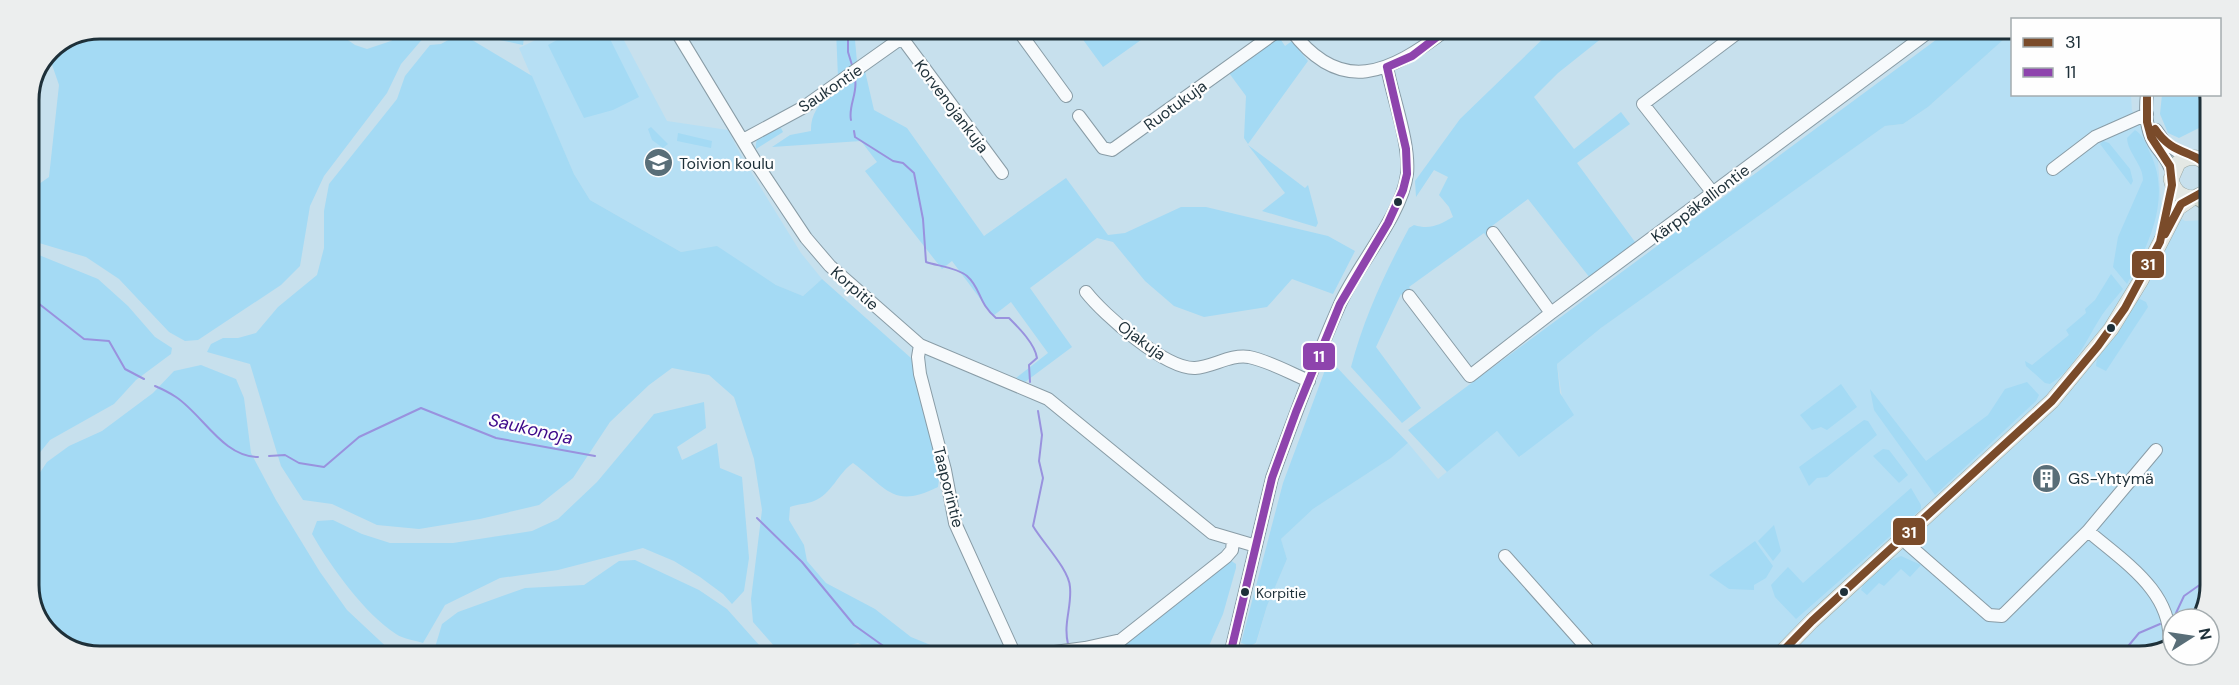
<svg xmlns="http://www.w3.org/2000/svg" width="2239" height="685" font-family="'DM Sans',sans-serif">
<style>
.built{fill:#b6dff4}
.green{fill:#a4daf4}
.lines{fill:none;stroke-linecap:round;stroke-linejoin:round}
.stream{stroke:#9992de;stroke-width:2}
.minor-casing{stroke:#899ca6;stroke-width:14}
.major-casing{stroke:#9ca9a5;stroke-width:16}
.highway-casing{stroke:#9ca9a5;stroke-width:20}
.minor{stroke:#f7fafc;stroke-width:12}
.major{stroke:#e4e8e4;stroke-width:15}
.highway{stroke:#d7dcd3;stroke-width:18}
.bus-1-casing{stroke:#fefefe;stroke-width:12}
.bus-2-casing{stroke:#fefefe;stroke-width:12}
.bus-1{stroke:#7a4b2a;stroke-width:8}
.bus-2{stroke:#8e44ad;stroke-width:8}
.bus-dot{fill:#1e3039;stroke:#fefefe;stroke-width:2}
.labels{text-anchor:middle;stroke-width:4.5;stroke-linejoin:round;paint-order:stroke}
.bus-label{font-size:14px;fill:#1e3039;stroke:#fefefe;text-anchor:start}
.street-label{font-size:16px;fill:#1e3039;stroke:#fefefe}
.poi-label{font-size:16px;fill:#1e3039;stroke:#fefefe;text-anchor:start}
.water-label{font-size:18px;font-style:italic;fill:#3d098a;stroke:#fefefe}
.rim{fill:none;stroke:#1e3039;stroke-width:3}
.line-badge{stroke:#fefefe;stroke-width:2}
.badge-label{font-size:16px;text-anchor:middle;font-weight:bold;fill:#fff}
</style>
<rect width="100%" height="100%" fill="#c7e0ed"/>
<path class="built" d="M 558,29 L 618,29 L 667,121 L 728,130 L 743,159 L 801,253 L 822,279 L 803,296 L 776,285 L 717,247 L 681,252 L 590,200 L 574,174 L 519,48 Z
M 2012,32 L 2012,94 L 2131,95 L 2132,111 L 2140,118 L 2158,161 L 2161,203 L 2185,221 L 2205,220 L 2210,223 L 2208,604 L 2198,619 L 2173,619 L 2173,645 L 2140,656 L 1253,655 L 1267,606 L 1287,559 L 1281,539 L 1313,509 L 1391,458 L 1408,443 L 1438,479 L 1497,431 L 1520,457 L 1562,397 L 1557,364 L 1601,328 L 1885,126 L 1903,124 L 1928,107 Z"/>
<path class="green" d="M 100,29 L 332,29 L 355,45 L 367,49 L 391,41 L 408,29 L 442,29 L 436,36 L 425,36 L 401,64 L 387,93 L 324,176 L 310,206 L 300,266 L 281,285 L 198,340 L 185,341 L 169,332 L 119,279 L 86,257 L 29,240 L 29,191 L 49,177 L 59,85 L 48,53 L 50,49 Z
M 480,29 L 525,29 L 523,45 L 500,40 Z
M 577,29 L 605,29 L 639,97 L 613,110 L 584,118 L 548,45 Z
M 836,29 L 854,29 L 857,62 L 838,78 Z
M 1076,30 L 1155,30 L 1103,67 Z
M 1552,30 L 1612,30 L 1558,73 L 1534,97 L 1574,149 L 1621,112 L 1630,124 L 1577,163 L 1638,246 L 1590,278 L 1528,199 L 1492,226 L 1495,231 L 1487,237 L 1484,233 L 1409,287 L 1412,291 L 1404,297 L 1401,294 L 1376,347 L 1421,408 L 1402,423 L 1351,367 C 1364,317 1385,273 1409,228 L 1414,225 C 1430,230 1439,225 1453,217 L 1449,207 L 1439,195 L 1448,177 L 1434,170 L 1416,197 L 1415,181 L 1460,119 Z
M 1948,31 L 2012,32 L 1928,107 L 1903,124 L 1885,126 L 1601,328 L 1557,364 L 1560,393 L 1574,415 L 1519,457 L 1497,431 L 1447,472 L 1408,430 Z
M 457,35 L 467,37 L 532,76 L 574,174 L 590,200 L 681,252 L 717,246 L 776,285 L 803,296 L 822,279 L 911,358 L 940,472 L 938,487 C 893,509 888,489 853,463 C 838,473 832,494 814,501 C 807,504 798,504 790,507 L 789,520 L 804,545 L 807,561 L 826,583 L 875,609 L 911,637 L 933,646 L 940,655 L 880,655 L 858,643 L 822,653 L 799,652 L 775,647 L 753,622 L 751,599 L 762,510 L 754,459 L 734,397 L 709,375 L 672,368 L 649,385 L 610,422 L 573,478 L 539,505 L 480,519 L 419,529 L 377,525 L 332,504 L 303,500 L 281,466 L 250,364 L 207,352 L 211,344 L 223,338 L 238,338 L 256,333 L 278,307 L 317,275 L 324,248 L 324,211 L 329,184 L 397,99 L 405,76 L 430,45 L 441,44 Z
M 1279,37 L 1285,46 L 1292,41 L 1308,61 L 1248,144 L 1244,138 L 1246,96 L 1229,73 Z
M 865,71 L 874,110 L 907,128 L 984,236 L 1066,178 L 1108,235 L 1125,233 L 1181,207 L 1206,207 L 1328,236 L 1355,251 L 1333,294 L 1292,279 L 1267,307 L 1204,317 L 1174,306 L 1145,281 L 1113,242 L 1097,238 L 1030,288 L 1072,347 L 1025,382 L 1016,378 L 1048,353 L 1011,302 L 993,316 L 952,261 L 942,269 L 865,171 L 877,162 L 861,141 L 772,147 L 790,135 L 811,131 C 810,100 843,86 865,71 Z
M 2162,95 L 2210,95 L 2210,117 L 2201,127 L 2179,138 L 2168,133 L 2160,114 Z
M 651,127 L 668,144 L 663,148 L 652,140 L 648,129 Z
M 781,128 L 783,132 L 756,149 C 754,133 768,133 781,128 Z
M 2135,130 C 2143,135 2146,144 2150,153 C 2172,197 2149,245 2127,284 L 2113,267 L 2118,237 L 2143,180 C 2143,164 2128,154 2127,138 Z
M 678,133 L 712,141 L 711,148 L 677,141 Z
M 2103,141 L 2109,143 L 2130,169 L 2133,181 L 2131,185 L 2100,144 Z
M 1248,145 L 1305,188 L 1308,185 L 1318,223 L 1316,227 L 1262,211 L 1285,193 Z
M 29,251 L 98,279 L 128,306 L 155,337 L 172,348 L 171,354 L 136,380 L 114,404 L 50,440 L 29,466 Z
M 2111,274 L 2123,289 C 2116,298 2108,306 2102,315 C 2087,338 2075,369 2050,384 L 2045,383 L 2026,366 L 2025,361 L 2032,365 L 2069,335 L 2066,330 L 2086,313 L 2085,309 L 2095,300 Z
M 2140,299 L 2146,302 L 2148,307 L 2106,371 L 2096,366 L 2097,358 L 2135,302 Z
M 1331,361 L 1408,443 L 1391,458 L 1313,509 L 1281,539 L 1287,559 L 1267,606 L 1256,643 L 1250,646 L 1241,643 L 1283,483 L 1328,362 Z
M 201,365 L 236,379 L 244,398 L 251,453 L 276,500 L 320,572 L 347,610 L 394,654 L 81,654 L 43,629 L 29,590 L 29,489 L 47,462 L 69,446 L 102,431 L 153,393 L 174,371 Z
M 2027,382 L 2039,395 L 2036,401 L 1935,495 L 1874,410 L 1870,389 L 1926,461 L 1988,415 L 2005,389 Z
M 1841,384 L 1857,407 L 1827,430 L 1821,427 L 1812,430 L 1800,415 Z
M 704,402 L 706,428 L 677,447 L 682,460 L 717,443 L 720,468 L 742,477 L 749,558 L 744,591 L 732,604 L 723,594 L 700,577 L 674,561 L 643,548 L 558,570 L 500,578 L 445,605 L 423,643 C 414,640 403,639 396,634 C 364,613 331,567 312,534 L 317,521 L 333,520 L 362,534 L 390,543 L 453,543 L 532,531 L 558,519 L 597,482 L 654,414 Z
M 1864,420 L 1868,421 L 1877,435 L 1827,477 L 1817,478 L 1809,486 L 1799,467 Z
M 1883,449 L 1889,450 L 1908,475 L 1899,483 L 1873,456 Z
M 1911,488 L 1921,505 L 1921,509 L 1796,619 L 1775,597 L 1771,585 L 1788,567 L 1803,583 Z
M 1774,525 L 1781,551 L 1773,561 L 1758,541 Z
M 1755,541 L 1773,566 L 1766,578 L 1754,585 L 1754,590 L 1729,589 L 1709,575 Z
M 1901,556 L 1921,565 L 1910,577 L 1901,569 L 1884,586 L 1879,583 L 1867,595 L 1861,590 L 1863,585 L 1889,561 Z
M 635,560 L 699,590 L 727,609 L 768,655 L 433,654 L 442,624 L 458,612 L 525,588 L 584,585 L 619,561 Z
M 1230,560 L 1236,564 L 1236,568 L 1223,614 L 1205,655 L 1122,655 L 1124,653 L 1122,646 Z"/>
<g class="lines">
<path class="stream" d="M 848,29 L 848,52 L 852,65
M 851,120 C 848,106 858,93 855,79
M 854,131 L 855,137 L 893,161 L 903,163 L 914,173 L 923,219 L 926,262 C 938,266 958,268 967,276 C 981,288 978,303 996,318 L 1009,318 C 1019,328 1035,344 1037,358 L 1029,365 L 1030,382
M 29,296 L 84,339 L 109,341 L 125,369 L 144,379
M 155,386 C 162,389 170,393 176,397 C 203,415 223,457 258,457
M 1038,411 L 1042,435 L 1039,461 L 1043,478 L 1033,526 C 1042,542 1069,569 1070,587 C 1072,607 1063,623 1068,644
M 269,456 L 285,455 L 299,463 L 324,467 L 359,437 L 421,408 L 496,438 L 595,456
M 757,518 L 802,562 L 854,625 L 896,655
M 2176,613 L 2184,596 L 2208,579
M 2120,656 L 2139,633 L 2160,624"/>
<defs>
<path id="minor" d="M 675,29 L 758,166 L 806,238 L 830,266 L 920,345 L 1048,399 L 1212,533 L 1256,546
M 1018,30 L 1066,96
M 1291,30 C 1341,97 1390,73 1446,30
M 902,38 L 1002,173
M 2147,94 C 2145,110 2146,130 2154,143 C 2161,154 2169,160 2172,173
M 1079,116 L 1103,148 L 1112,150 L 1279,30
M 2156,130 L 2165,143 L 2188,158
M 743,140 L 804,107 L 914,29
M 2053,169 L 2095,137 L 2147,114
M 1713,193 L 1643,104 L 1740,31
M 1493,233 L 1551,313
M 1086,292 C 1104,315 1165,369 1195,368 C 1213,367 1230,354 1249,357 C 1269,361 1290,373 1309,381
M 1409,296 L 1470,376 L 1551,313 L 1930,31
M 920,345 L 918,357 L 920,374 L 945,470 L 955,523 L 1015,655
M 2088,531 C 2124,562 2175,593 2169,646
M 1902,539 L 1989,615 L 2002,616 L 2088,531 L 2156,450
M 1505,556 L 1594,656
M 1032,655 L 1085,648 L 1121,640 L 1226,557 L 1232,550 L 1233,540
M 1230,655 L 1272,478 C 1293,420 1315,360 1340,304 C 1358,264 1402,215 1407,174 C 1410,143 1393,99 1387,67"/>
<path id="major" d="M 2210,188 L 2200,197 C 2185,200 2174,194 2171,179 L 2178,163 C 2189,154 2202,156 2210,168
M 1778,656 L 1812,621 L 2052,401 L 2111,329 L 2141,280 L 2178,208 L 2191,199"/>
<path id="highway" d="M 2200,197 L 2210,203"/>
</defs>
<use href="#minor" class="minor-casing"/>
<use href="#major" class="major-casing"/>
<use href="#highway" class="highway-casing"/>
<use href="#minor" class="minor"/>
<use href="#major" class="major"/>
<use href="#highway" class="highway"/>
<defs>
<path id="bus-1" d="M 2155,129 C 2173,156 2192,149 2210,168
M 2165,234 L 2181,204 L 2210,188
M 1778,656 L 1812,621 L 2052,401 L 2098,346 L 2125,308 L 2160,242 L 2172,185 L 2170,166 L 2151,137 L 2147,122 L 2147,94"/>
<path id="bus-2" d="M 1387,67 L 1412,56 L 1446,30
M 1230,655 L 1272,478 L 1296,412 L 1340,304 L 1388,223 L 1403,190 L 1407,174 L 1406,149 L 1387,67"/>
</defs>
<use href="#bus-1" class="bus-1-casing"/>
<use href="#bus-2" class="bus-2-casing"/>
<use href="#bus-1" class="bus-1"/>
<use href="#bus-2" class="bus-2"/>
</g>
<defs>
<symbol id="school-disc" viewBox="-11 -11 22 22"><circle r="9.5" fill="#596e78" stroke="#fefefe"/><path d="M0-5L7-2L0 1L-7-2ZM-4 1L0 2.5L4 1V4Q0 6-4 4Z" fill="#fff"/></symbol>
<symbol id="building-disc" viewBox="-11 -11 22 22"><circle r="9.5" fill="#596e78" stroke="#fefefe"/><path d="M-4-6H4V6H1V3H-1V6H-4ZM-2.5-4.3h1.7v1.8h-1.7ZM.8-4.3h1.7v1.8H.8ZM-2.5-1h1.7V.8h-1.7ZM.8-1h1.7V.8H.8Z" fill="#fff"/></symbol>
</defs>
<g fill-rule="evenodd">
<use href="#school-disc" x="642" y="146" width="33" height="33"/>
<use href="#building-disc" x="2030" y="462" width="33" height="33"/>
</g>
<g class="bus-dot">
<circle cx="1398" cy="202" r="5"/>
<circle cx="2111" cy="328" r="5"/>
<circle cx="1245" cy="592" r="5"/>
<circle cx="1844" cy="592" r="5"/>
</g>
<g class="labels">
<g class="bus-label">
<text x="1256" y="598">Korpitie</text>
</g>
<g class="street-label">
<text transform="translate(830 88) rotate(-34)" y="6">Saukontie</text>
<text transform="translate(1175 105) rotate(-36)" y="6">Ruotukuja</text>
<text transform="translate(952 106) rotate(53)" y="6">Korvenojankuja</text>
<text transform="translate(1700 203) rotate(-37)" y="6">Kärppäkalliontie</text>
<text transform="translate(855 288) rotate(41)" y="6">Korpitie</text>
<text transform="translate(1142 340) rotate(36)" y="6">Ojakuja</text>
<text transform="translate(949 487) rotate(76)" y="6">Taaporintie</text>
</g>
<g class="poi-label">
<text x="679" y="169">Toivion koulu</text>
<text x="2068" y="484">GS-Yhtymä</text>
</g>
<g class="water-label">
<text transform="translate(531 429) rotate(13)" y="6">Saukonoja</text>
</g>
</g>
<path d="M0 0H2239V685H0ZM100 39H2139A61 61 0 0 1 2200 100V585A61 61 0 0 1 2139 646H100A61 61 0 0 1 39 585V100A61 61 0 0 1 100 39Z" fill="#eceeee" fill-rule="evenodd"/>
<path class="rim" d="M100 39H2139A61 61 0 0 1 2200 100V585A61 61 0 0 1 2139 646H100A61 61 0 0 1 39 585V100A61 61 0 0 1 100 39Z"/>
<g class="line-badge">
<rect x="2131" y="250" width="34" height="29" rx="6" fill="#7a4b2a"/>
<rect x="1302" y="342" width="34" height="29" rx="6" fill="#8e44ad"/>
<rect x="1892" y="517" width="34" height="29" rx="6" fill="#7a4b2a"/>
</g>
<g class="badge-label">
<text x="2148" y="270">31</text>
<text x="1319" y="362">11</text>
<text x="1909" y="538">31</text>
</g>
<rect x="2011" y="18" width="210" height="78" fill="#fefefe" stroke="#a4acaf" stroke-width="1.5"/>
<rect x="2023" y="38" width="30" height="9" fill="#7a4b2a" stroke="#a4acaf" stroke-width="1.5"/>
<text x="2065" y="48" font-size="18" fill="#1e3039">31</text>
<rect x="2023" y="68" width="30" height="9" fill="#8e44ad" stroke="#a4acaf" stroke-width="1.5"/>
<text x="2065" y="78" font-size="18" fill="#1e3039">11</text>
<g transform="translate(2191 637) rotate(78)"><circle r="28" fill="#fefefe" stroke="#a4acaf" stroke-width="1.5"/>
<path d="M0-4.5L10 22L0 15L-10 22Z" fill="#596e78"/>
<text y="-9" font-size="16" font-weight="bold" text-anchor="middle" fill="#1e3039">N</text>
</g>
</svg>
